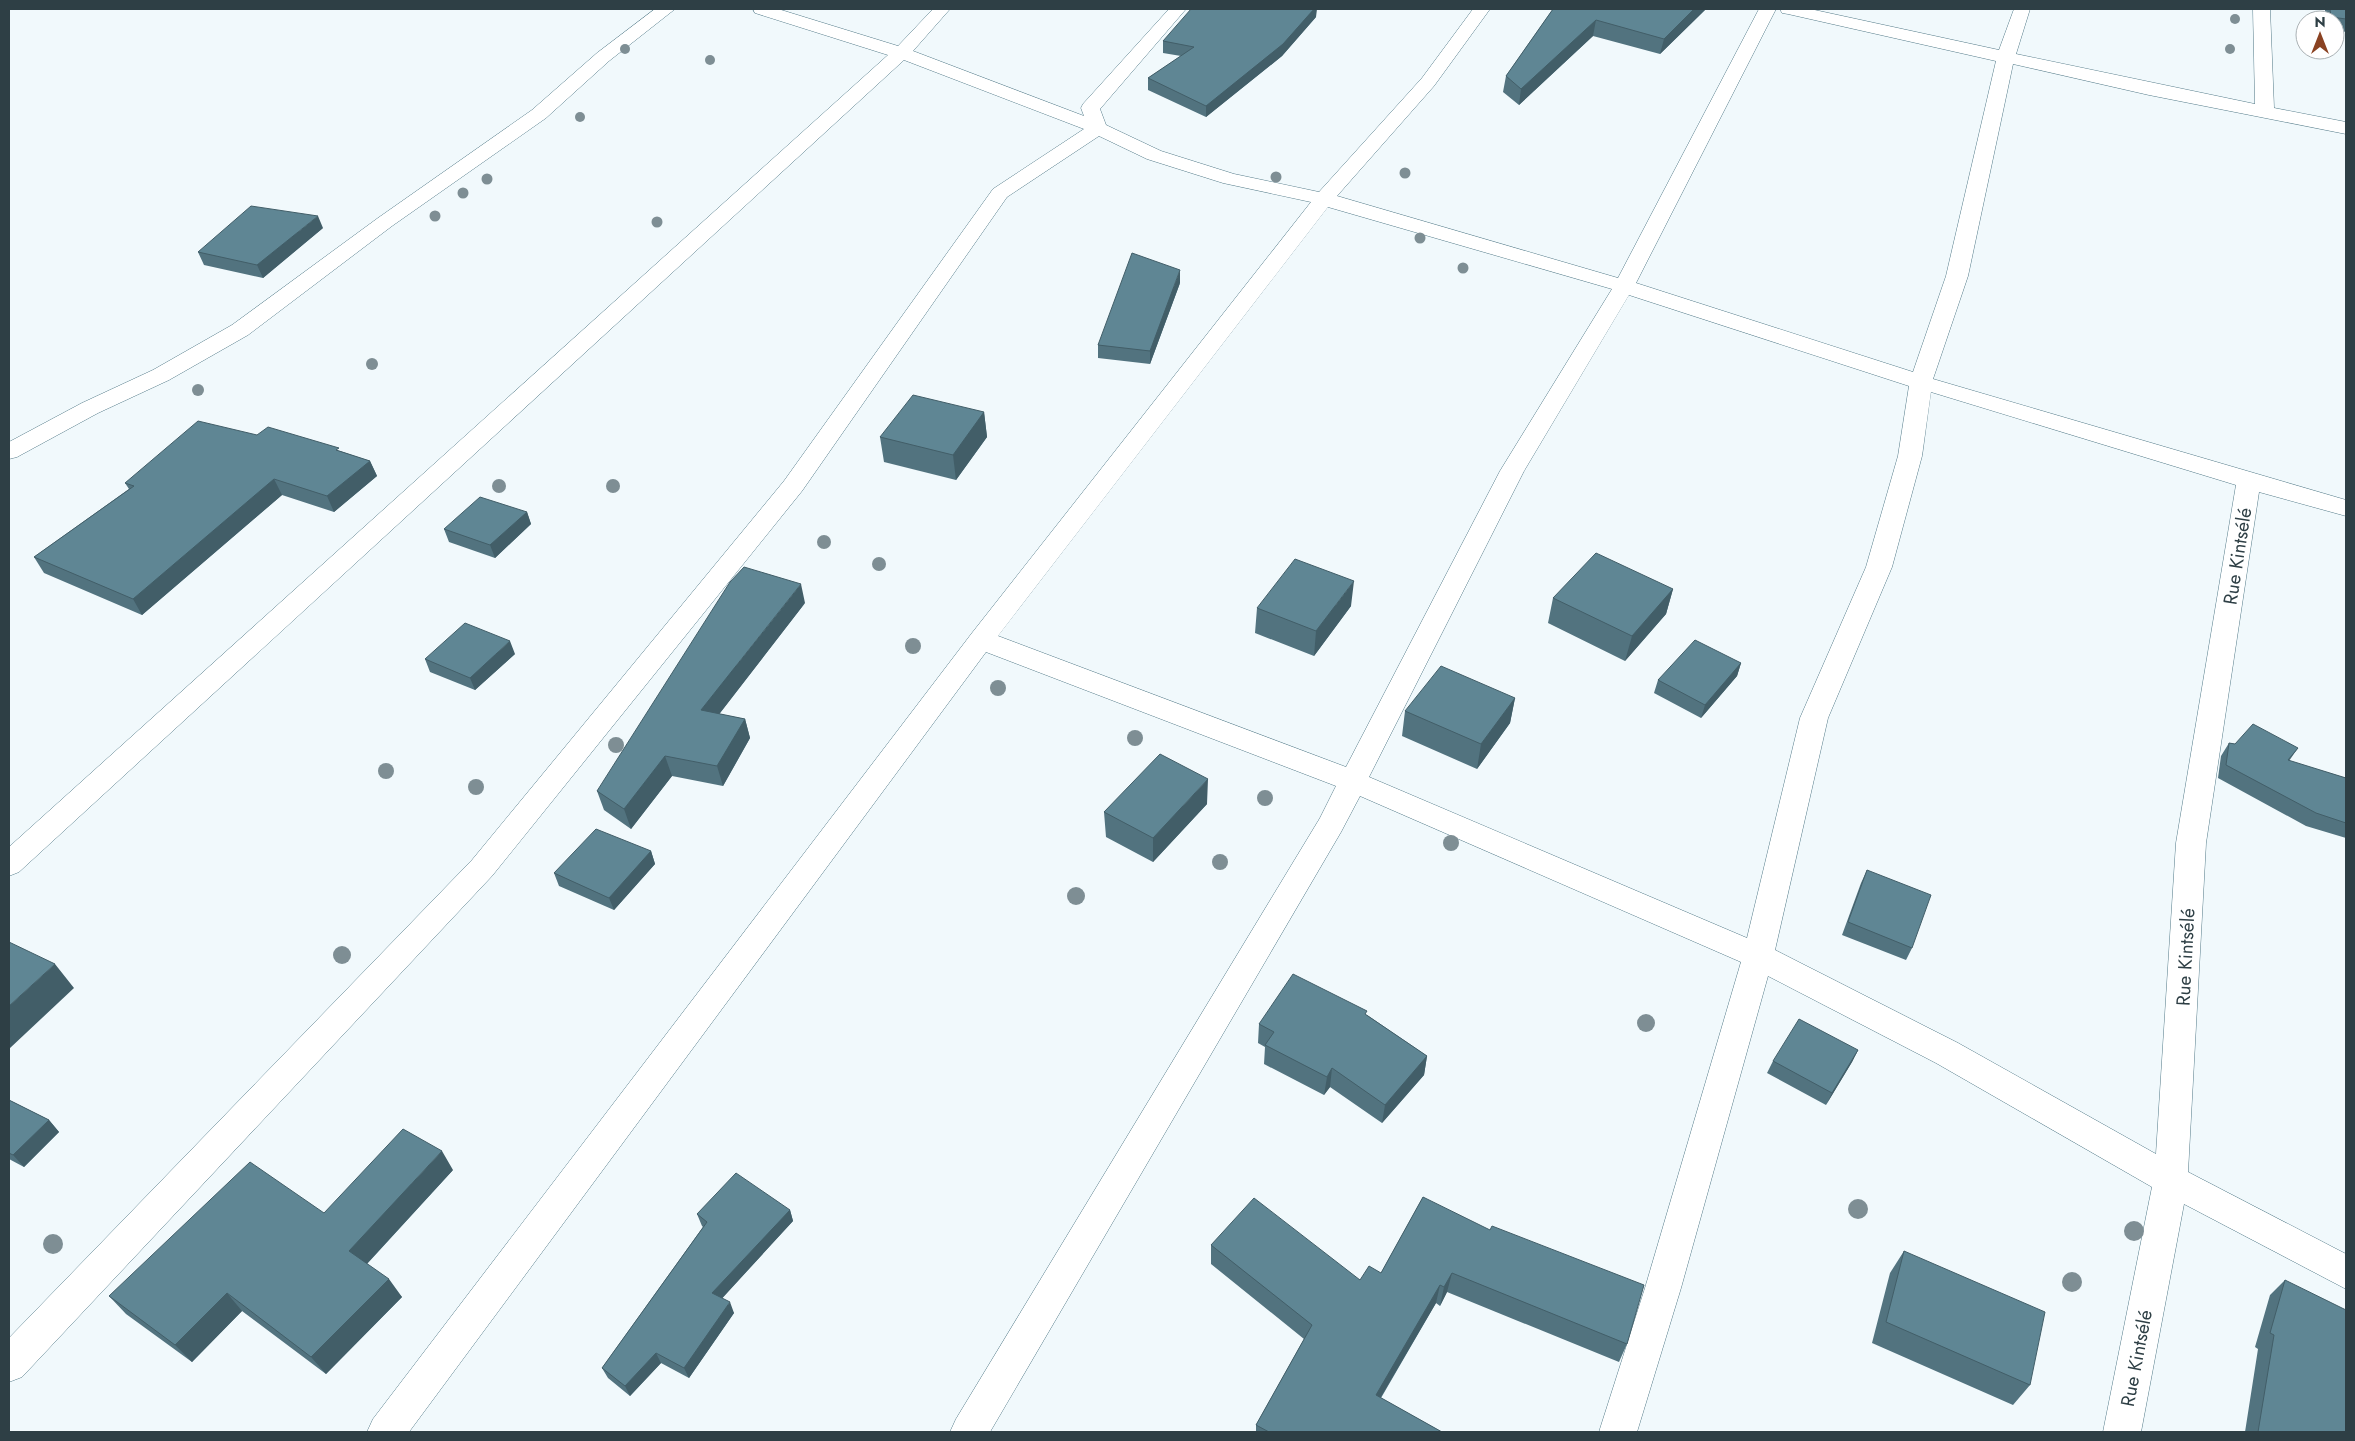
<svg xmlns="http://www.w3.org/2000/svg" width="2355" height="1441" font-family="Jost,sans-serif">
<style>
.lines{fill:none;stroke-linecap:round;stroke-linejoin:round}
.minor-casing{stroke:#547b89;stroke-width:1}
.minor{fill:#fff;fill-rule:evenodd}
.tree{fill:#7e8e94}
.wall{fill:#52737f}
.shaded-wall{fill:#425e68}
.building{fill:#5f8694;stroke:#425e68}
.labels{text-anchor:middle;stroke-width:5;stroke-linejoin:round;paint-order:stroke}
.street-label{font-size:19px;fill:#2e3f45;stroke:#fff}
</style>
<rect width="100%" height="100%" fill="#f1f9fc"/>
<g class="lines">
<defs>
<path id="minor" d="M 655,9 L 675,9 L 609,61 L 546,118 L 392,226 L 248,335 L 169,380 L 98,413 L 17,457 L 9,459 L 9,442 L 82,403 L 153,370 L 232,325 L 378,218 L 532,110 L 597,53 Z
M 753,9 L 778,9 L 898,46 L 933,9 L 950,9 L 913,51 L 1084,116 L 1081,108 L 1083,104 L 1169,9 L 1186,9 L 1100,109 L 1106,125 L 1161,151 L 1234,174 L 1319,192 L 1422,78 L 1473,9 L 1490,9 L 1434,86 L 1337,196 L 1618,278 L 1759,9 L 1776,9 L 1636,283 L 1913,372 L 1946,276 L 1996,61 L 1788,14 L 1782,13 L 1780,9 L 1810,9 L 1999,50 L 2014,9 L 2030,9 L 2016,54 L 2255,104 L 2253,9 L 2270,9 L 2274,108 L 2346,122 L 2346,134 L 2149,95 L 2013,64 L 1968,276 L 1933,379 L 2346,500 L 2346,516 L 2259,492 L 2206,843 L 2188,1172 L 2346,1254 L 2346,1289 L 2184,1204 L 2141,1432 L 2103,1432 L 2152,1187 L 1936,1063 L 1768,976 L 1681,1288 L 1637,1432 L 1599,1432 L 1645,1288 L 1741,962 L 1360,796 L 1341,832 L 990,1432 L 950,1432 L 956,1419 L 1320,818 L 1336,786 L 986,652 L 409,1432 L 367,1432 L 373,1419 L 972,633 L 1311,202 L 1223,183 L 1147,159 L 1099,136 L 1007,197 L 802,491 L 492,876 L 22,1377 L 9,1382 L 9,1338 L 472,860 L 784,481 L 993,189 L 1084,129 L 904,60 L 19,872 L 9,876 L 9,847 L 888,55 L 755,13 ZM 1328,207 L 1612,289 L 1500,471 L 1346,767 L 998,636 ZM 1629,295 L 1909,386 L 1898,456 L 1866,567 L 1800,718 L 1747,938 L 1369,777 L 1524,471 ZM 1931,392 L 2236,485 L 2176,843 L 2156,1154 L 1958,1043 L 1775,950 L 1828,718 L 1892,567 L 1922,456 Z"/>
</defs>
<use href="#minor" class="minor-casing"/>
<use href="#minor" class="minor"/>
</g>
<g class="tree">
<circle cx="2235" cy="19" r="5"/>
<circle cx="625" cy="49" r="5"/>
<circle cx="2230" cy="49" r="5"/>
<circle cx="710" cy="60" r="5"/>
<circle cx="580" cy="117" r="5"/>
<circle cx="1405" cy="173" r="5.5"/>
<circle cx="1276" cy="177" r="5.5"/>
<circle cx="487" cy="179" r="5.5"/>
<circle cx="463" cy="193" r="5.5"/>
<circle cx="435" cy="216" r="5.5"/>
<circle cx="657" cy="222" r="5.5"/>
<circle cx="1420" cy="238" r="5.5"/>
<circle cx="1463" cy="268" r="5.5"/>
<circle cx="372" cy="364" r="6"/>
<circle cx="198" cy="390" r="6"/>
<circle cx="499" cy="486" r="7"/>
<circle cx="613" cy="486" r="7"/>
<circle cx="824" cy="542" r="7"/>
<circle cx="879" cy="564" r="7"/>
<circle cx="913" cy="646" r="8"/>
<circle cx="998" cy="688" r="8"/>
<circle cx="1135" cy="738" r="8"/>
<circle cx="616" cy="745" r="8"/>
<circle cx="386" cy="771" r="8"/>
<circle cx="476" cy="787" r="8"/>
<circle cx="1265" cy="798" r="8"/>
<circle cx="1451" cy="843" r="8"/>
<circle cx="1220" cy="862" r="8"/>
<circle cx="1076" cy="896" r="9"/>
<circle cx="342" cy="955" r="9"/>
<circle cx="1646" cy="1023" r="9"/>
<circle cx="1858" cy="1209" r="10"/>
<circle cx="2134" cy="1231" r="10"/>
<circle cx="53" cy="1244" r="10"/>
<circle cx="2072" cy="1282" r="10"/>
</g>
<path class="wall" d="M 1553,9 L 1706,9 L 1660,54 L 1593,36 L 1519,105 L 1503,92 L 1506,76 Z
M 2325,9 L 2346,9 L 2346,32 L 2335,30 L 2335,20 L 2325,20 Z
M 1316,17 L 1282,56 L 1206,117 L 1148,90 L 1148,78 L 1181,56 L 1163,53 L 1163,41 Z
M 323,228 L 263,278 L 204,265 L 198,252 Z
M 1180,283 L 1150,364 L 1098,358 L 1098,345 Z
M 984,412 L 987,437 L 956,480 L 884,462 L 880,437 Z
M 257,435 L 340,451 L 370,461 L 377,476 L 334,512 L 282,495 L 142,615 L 44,573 L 34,557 L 129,489 L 125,483 Z
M 527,512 L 531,524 L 495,558 L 449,542 L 444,529 Z
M 1673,589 L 1666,614 L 1625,661 L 1548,623 L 1553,598 Z
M 805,603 L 719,714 L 745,719 L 750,738 L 723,786 L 672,776 L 631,829 L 604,810 L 597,791 Z
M 1351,606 L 1314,656 L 1255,633 L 1257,608 Z
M 515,654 L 475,690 L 430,672 L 425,659 Z
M 1741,663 L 1737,676 L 1701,718 L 1654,693 L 1658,680 Z
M 1515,698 L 1510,723 L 1477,769 L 1402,736 L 1405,711 Z
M 2229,743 L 2235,744 L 2298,748 L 2289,761 L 2346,778 L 2346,838 L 2306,826 L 2218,778 L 2221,756 Z
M 1207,804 L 1153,862 L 1106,837 L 1104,812 Z
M 651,851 L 655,864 L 614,910 L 559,886 L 554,873 Z
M 1867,870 L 1912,948 L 1906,960 L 1842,935 L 1861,883 Z
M 1367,1015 L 1427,1056 L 1424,1075 L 1382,1123 L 1330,1087 L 1324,1095 L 1264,1064 L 1265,1047 L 1258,1043 L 1259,1024 Z
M 1858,1050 L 1852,1062 L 1826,1105 L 1767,1073 L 1773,1061 Z
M 9,1100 L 49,1120 L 59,1132 L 24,1167 L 9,1159 Z
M 453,1170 L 367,1264 L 402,1297 L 326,1374 L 242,1311 L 192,1362 L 126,1314 L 109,1296 L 324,1213 Z
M 1423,1197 L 1627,1344 L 1619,1362 L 1447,1292 L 1440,1306 L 1436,1303 L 1381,1398 L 1442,1432 L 1256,1432 L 1256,1425 L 1304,1339 L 1211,1264 L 1211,1245 L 1360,1280 L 1381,1273 Z
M 790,1210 L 793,1221 L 722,1298 L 734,1313 L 689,1378 L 661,1363 L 630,1396 L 608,1378 L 602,1368 L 703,1227 L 702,1226 L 697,1214 Z
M 1904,1251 L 2030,1385 L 2013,1405 L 1872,1343 L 1890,1273 Z
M 2285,1280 L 2346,1432 L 2245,1432 L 2258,1349 L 2255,1347 L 2270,1295 Z"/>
<path class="shaded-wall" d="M 1314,9 L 1317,9 L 1316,17 L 1282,56 L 1206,117 L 1206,106 Z
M 1694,9 L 1706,9 L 1660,54 L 1664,39 Z
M 1596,20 L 1593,36 L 1519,105 L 1521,89 Z
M 318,216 L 323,228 L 263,278 L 257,265 Z
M 1180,270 L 1180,283 L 1150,364 L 1150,351 Z
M 984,412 L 987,437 L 956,480 L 953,455 Z
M 370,461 L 377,476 L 334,512 L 327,496 Z
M 274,479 L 282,495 L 142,615 L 133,599 Z
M 527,512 L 531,524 L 495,558 L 490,545 Z
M 1354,581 L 1351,606 L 1314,656 L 1316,631 Z
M 801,584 L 805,603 L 707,730 L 701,710 Z
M 1673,589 L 1666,614 L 1625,661 L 1632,636 Z
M 510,641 L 515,654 L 475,690 L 470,678 Z
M 1741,663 L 1737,676 L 1701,718 L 1705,705 Z
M 1515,698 L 1510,723 L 1477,769 L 1481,744 Z
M 745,719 L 750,738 L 723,786 L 717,766 Z
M 665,756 L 672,776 L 631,829 L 624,809 Z
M 1208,779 L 1207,804 L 1153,862 L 1153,838 Z
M 651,851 L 655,864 L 614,910 L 609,898 Z
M 55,964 L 74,988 L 9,1049 L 9,1006 Z
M 1858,1050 L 1852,1062 L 1826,1105 L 1832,1093 Z
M 1427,1056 L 1424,1075 L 1382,1123 L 1385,1105 Z
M 1332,1068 L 1330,1087 L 1324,1095 L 1327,1077 Z
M 49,1120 L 59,1132 L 24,1167 L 13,1155 Z
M 442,1151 L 453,1170 L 362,1269 L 349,1251 Z
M 790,1210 L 793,1221 L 717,1304 L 712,1293 Z
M 1452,1273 L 1447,1292 L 1440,1306 L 1444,1287 Z
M 389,1279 L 402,1297 L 326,1374 L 311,1357 Z
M 1440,1285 L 1436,1303 L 1372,1412 L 1376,1395 Z
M 227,1293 L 242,1311 L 192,1362 L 175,1345 Z
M 730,1302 L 734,1313 L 689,1378 L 684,1368 Z
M 656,1353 L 661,1363 L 630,1396 L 625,1386 Z"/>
<path class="building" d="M 1191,9 L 1314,9 L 1283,44 L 1206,106 L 1148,78 L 1194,47 L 1163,41 Z
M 1553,9 L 1694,9 L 1664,39 L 1596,20 L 1521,89 L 1506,76 Z
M 2330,9 L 2346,9 L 2346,19 L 2331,17 Z
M 251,206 L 318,216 L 257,265 L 198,252 Z
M 1132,253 L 1180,270 L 1150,351 L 1098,345 Z
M 913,395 L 984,412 L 953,455 L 880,437 Z
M 198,421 L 257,435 L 268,427 L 339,448 L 336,450 L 370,461 L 327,496 L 274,479 L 133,599 L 34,557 L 134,486 L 125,483 Z
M 480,497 L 527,512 L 490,545 L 444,529 Z
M 1596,553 L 1673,589 L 1632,636 L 1553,598 Z
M 1295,559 L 1354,581 L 1316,631 L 1257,608 Z
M 744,567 L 801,584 L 701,710 L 745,719 L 717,766 L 665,756 L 624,809 L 597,791 L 730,582 Z
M 465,623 L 510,641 L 470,678 L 425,659 Z
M 1695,640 L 1741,663 L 1705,705 L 1658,680 Z
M 1441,666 L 1515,698 L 1481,744 L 1405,711 Z
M 2253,724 L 2298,748 L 2288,760 L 2346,778 L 2346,823 L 2316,813 L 2226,765 L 2229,743 L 2235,744 Z
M 1160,754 L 1208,779 L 1153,838 L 1104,812 Z
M 596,829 L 651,851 L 609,898 L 554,873 Z
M 1867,870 L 1931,895 L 1912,948 L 1848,922 Z
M 9,942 L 55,964 L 9,1006 Z
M 1293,974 L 1367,1011 L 1365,1014 L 1427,1056 L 1385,1105 L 1332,1068 L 1327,1077 L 1265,1045 L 1274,1032 L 1259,1024 Z
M 1799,1019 L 1858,1050 L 1832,1093 L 1773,1061 Z
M 9,1100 L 49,1120 L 13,1155 L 9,1153 Z
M 403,1129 L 442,1151 L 349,1251 L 389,1279 L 311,1357 L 227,1293 L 175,1345 L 109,1296 L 250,1162 L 324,1213 Z
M 736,1173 L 790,1210 L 712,1293 L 730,1302 L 684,1368 L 656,1353 L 625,1386 L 602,1368 L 707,1222 L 697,1214 Z
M 1423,1197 L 1490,1230 L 1492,1226 L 1644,1285 L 1627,1344 L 1452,1273 L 1444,1287 L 1440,1285 L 1376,1395 L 1442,1432 L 1269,1432 L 1256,1425 L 1312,1325 L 1211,1245 L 1254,1198 L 1360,1280 L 1369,1266 L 1381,1273 Z
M 1904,1251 L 2045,1312 L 2030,1385 L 1886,1322 Z
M 2285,1280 L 2346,1310 L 2346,1432 L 2258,1432 L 2274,1335 L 2270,1333 Z"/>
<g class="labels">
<g class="street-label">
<text transform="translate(2237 556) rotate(-81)" y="7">Rue Kintsélé</text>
<text transform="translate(2185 957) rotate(-87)" y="7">Rue Kintsélé</text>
<text transform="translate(2136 1358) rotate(-79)" y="7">Rue Kintsélé</text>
</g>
</g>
<rect width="2355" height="1441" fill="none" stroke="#2e3f45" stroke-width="20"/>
<g transform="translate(2320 35)"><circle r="24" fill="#ffffff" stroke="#abb2b5"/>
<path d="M0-4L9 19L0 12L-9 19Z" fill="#8a4222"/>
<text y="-8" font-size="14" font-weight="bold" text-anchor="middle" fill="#2e3f45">N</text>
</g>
</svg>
